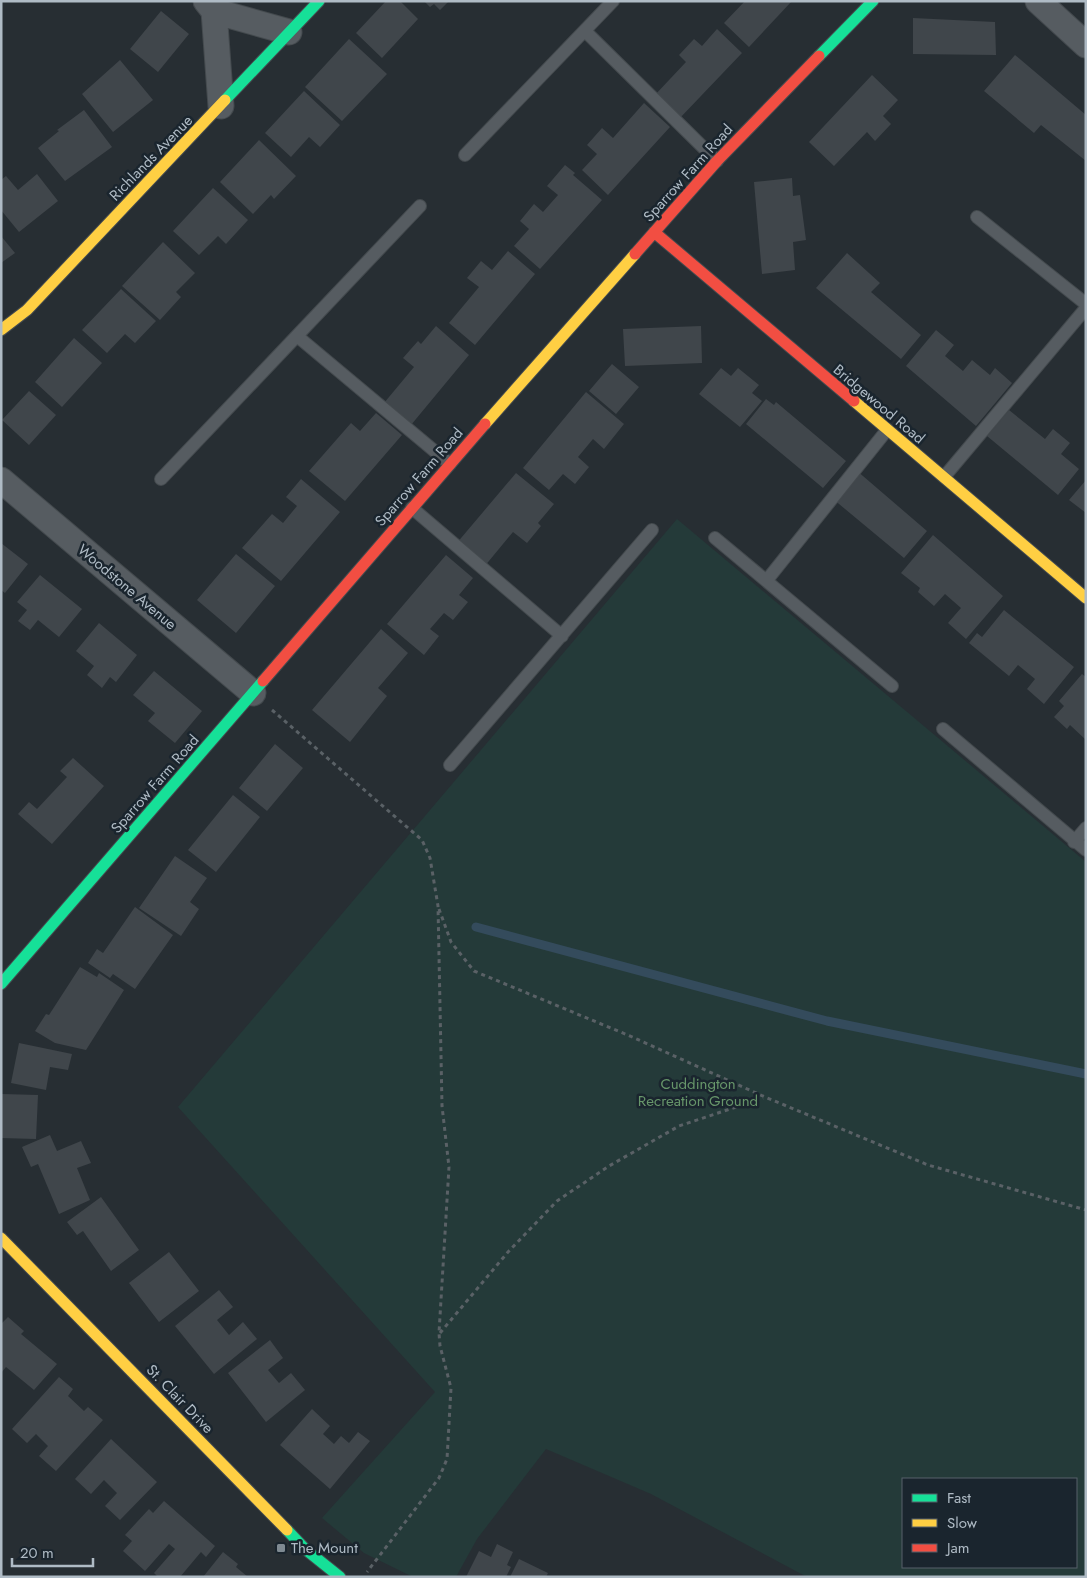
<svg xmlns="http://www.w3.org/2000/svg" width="1087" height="1578" font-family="Jost,sans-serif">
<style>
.green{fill:#243a39;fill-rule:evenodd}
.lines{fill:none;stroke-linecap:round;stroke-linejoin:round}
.stream{stroke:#344b5c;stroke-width:9}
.building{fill:#40464b}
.lane-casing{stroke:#444a4e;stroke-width:14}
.street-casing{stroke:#444a4e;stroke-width:27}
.fast-casing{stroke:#444a4e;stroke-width:13}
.slow-casing{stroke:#444a4e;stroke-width:13}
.jam-casing{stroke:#444a4e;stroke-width:13}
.path{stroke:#5a6166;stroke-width:3;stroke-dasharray:4 4;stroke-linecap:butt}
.lane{stroke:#565c61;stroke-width:12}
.street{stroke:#565c61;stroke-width:25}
.fast{stroke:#16e098;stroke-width:11}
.slow{stroke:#ffcf43;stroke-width:11}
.jam{stroke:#f24e42;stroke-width:11}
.poi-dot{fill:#7f8a92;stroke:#1a252e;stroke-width:2}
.labels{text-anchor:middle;stroke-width:5;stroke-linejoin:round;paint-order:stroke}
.street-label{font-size:15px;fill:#afbbc5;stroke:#1a252e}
.park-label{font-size:15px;fill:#67966a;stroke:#1a252e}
.poi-label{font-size:15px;fill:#afbbc5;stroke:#1a252e;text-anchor:start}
</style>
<rect width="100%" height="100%" fill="#272e33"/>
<path class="green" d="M 677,519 L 1086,862 L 1086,1577 L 807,1577 L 651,1494 L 546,1449 L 477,1539 L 456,1577 L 413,1577 L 364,1553 L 322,1518 L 435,1392 L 178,1107 ZM 903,1479 L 1076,1479 L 1076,1567 L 903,1567 Z"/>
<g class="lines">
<path class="stream" d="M 476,927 L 827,1021 L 1086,1074"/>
</g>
<path class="building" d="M 386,1 L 400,1 L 418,19 L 382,58 L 356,33 Z
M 424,1 L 449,1 L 440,10 L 434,4 L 430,7 Z
M 745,1 L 792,1 L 749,47 L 724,23 Z
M 161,11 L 189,34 L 158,72 L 130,49 Z
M 913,18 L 995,22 L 996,55 L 913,54 Z
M 717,29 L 742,53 L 679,119 L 654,96 L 686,62 L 679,55 L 694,39 L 702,46 Z
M 349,39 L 387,74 L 342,121 L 305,87 Z
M 1015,55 L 1086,115 L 1086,161 L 1041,125 L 1034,133 L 984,91 Z
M 120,60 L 153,100 L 113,132 L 82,94 Z
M 872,75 L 898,100 L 883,116 L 891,124 L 875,141 L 867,132 L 834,166 L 809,142 Z
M 304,91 L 340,125 L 320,147 L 309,137 L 291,157 L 265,133 Z
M 644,103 L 670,127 L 608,195 L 582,170 L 597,154 L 587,145 L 602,128 L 613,138 Z
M 84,110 L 112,147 L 65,181 L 38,148 L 59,131 L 57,130 Z
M 259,140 L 296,176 L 274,199 L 271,195 L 253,214 L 220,182 Z
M 565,165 L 575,173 L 573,175 L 602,200 L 540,269 L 514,246 L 529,229 L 520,221 L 534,204 L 543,212 L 558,195 L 547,186 Z
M 37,174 L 58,201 L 19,232 L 1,210 L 1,180 L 6,176 L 18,190 Z
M 792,178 L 793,196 L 800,195 L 806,240 L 793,242 L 795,270 L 762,274 L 754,182 Z
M 213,188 L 248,220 L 226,244 L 218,236 L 199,255 L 173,231 Z
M 1,236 L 15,253 L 1,263 Z
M 163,242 L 195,273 L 176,292 L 181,297 L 160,320 L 122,286 Z
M 508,251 L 535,274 L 475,345 L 449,323 L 479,287 L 467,278 L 481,261 L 492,270 Z
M 847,253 L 880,283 L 871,292 L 921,335 L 901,359 L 816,288 Z
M 121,289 L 156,321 L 135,343 L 125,334 L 107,353 L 82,330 Z
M 436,326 L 469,355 L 411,425 L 384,403 L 414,367 L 403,358 L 418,341 L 421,344 Z
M 701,326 L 702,363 L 625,366 L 623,329 Z
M 936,330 L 954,345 L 945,356 L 963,371 L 972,360 L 990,375 L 995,368 L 1012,383 L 976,426 L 906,366 Z
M 74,338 L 102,363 L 62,407 L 35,382 Z
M 612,364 L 639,387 L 616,414 L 589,391 Z
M 721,368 L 731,376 L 738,368 L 759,385 L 752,393 L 762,401 L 740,427 L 699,394 Z
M 29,391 L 56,415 L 29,445 L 2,420 Z
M 586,392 L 624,424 L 604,449 L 593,439 L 578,457 L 589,467 L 575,484 L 563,474 L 549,490 L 523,468 Z
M 766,399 L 774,405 L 776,402 L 846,461 L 823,488 L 746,424 Z
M 1009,410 L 1045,439 L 1053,429 L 1070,443 L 1061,454 L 1079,469 L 1058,495 L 987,436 Z
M 376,413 L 402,435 L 345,501 L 309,471 L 351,423 L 360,431 Z
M 856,470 L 927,531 L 904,558 L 833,499 Z
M 516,473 L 554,504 L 538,523 L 541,526 L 527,543 L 513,532 L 484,567 L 456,544 Z
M 301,479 L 340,512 L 281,581 L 242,548 L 272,514 L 283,523 L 297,506 L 286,497 Z
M 1086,480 L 1086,513 L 1069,500 Z
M 933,535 L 1003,596 L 966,639 L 948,623 L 961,608 L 945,594 L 934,606 L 918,592 L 920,588 L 901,573 Z
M 1,543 L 28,564 L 5,593 L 1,590 Z
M 236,554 L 275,586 L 236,633 L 197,600 Z
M 446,555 L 473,578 L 459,595 L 468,602 L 453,620 L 444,613 L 430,629 L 439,636 L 424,655 L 387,624 Z
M 40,575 L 82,609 L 59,637 L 38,620 L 30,630 L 18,621 L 27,610 L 17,602 Z
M 1004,610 L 1074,667 L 1044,704 L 1027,689 L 1035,679 L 1018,665 L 1009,676 L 969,643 L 977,633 L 982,637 Z
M 99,623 L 137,655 L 116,682 L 110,677 L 102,688 L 87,675 L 94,666 L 76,651 Z
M 381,629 L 408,653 L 378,688 L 387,696 L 350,742 L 312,710 Z
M 154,671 L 202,711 L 175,743 L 148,721 L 155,713 L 133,695 Z
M 1082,674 L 1086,677 L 1086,740 L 1070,725 L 1067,729 L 1054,717 L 1064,706 L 1059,701 Z
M 275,744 L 303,768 L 267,811 L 239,788 Z
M 73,758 L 104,786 L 52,844 L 18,814 L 29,802 L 37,809 L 67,777 L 60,771 Z
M 233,795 L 260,817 L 216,872 L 188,850 Z
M 175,856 L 207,878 L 190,902 L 199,909 L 181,936 L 139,908 Z
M 135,907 L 173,935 L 135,989 L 113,974 L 110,978 L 88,963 L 97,949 L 103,953 Z
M 80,967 L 97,977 L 99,973 L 124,990 L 86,1050 L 55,1043 L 35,1031 L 46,1014 L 49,1015 Z
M 19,1043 L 72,1054 L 68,1070 L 50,1067 L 46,1090 L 11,1083 Z
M 2,1094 L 38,1095 L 36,1139 L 1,1138 Z
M 50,1135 L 57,1151 L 81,1141 L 91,1163 L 77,1168 L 90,1200 L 59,1214 L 38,1164 L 31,1167 L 22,1147 Z
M 101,1197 L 139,1250 L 111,1271 L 83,1231 L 77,1235 L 67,1222 Z
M 169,1252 L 199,1291 L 159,1322 L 129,1283 Z
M 219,1290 L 233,1307 L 217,1320 L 229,1335 L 243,1322 L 257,1339 L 214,1374 L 175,1326 Z
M 8,1317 L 24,1331 L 21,1334 L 57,1364 L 34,1390 L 6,1367 L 1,1373 L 1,1324 Z
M 270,1340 L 283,1358 L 268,1370 L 279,1383 L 291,1373 L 305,1390 L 266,1422 L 228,1373 Z
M 59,1377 L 73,1389 L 68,1396 L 84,1411 L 88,1407 L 103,1420 L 56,1471 L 39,1456 L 48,1446 L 36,1434 L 27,1443 L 12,1429 Z
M 312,1409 L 330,1426 L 323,1434 L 334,1444 L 341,1436 L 349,1443 L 358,1432 L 370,1441 L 330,1489 L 280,1445 Z
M 111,1439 L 157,1482 L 120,1520 L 105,1506 L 117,1493 L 104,1480 L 91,1494 L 75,1479 Z
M 164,1501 L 215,1546 L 206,1557 L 201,1552 L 180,1577 L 158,1577 L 154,1573 L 175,1549 L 169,1544 L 145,1571 L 123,1551 L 132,1541 L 125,1535 L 149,1509 L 153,1513 Z
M 497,1544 L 513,1552 L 507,1565 L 511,1567 L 506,1577 L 466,1577 L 479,1551 L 491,1557 Z
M 223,1552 L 238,1564 L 236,1567 L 248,1577 L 203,1577 Z
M 519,1559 L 548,1573 L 546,1577 L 510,1577 Z"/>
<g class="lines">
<defs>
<path id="lane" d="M 585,31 L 717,161
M 465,155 L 613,1
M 977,217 L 1086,304
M 297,336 L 450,464
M 944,477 L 1086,308
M 161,479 L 420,206
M 412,508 L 562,636
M 715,538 L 892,686
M 767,580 L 887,430
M 943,729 L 1086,850
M 450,765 L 652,530
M 1074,842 L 1086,828"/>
<path id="street" d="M 206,1 L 214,11 L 221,106
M 1038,1 L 1086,45
M 214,11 L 289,32
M 1,480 L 253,693"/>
<path id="fast" d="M 819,56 L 873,1
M 225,100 L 319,1
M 1,984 L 263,681
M 287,1530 L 305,1549 L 340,1577"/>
<path id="slow" d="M 1,330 L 27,310 L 225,100
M 854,401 L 1086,598
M 485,424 L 635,254
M 1,1238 L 287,1530"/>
<path id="jam" d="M 654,232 L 854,401
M 635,254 L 717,161 L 819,56
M 263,681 L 485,424"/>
</defs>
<use href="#lane" class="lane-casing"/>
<use href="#street" class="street-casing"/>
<use href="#fast" class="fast-casing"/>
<use href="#slow" class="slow-casing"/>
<use href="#jam" class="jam-casing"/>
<path class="path" d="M 272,710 L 422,840 L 430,858 L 438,906 L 442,1106 L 449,1167 L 439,1333 L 440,1346 L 451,1388 L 447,1459 L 439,1478 L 367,1572
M 439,909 L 451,942 L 474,971 L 630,1036 L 765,1097 L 928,1165 L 1086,1210
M 440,1333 L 508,1252 L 557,1201 L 609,1166 L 679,1126 L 763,1098"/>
<use href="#lane" class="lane"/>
<use href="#street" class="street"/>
<use href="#fast" class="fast"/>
<use href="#slow" class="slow"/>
<use href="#jam" class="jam"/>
</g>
<rect class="poi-dot" x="276" y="1543" width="10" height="10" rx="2.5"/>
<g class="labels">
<g class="street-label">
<text transform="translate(151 158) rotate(-46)" y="5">Richlands Avenue</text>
<text transform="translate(688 173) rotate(-48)" y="5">Sparrow Farm Road</text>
<text transform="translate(879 404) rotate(40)" y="5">Bridgewood Road</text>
<text transform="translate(419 477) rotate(-49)" y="5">Sparrow Farm Road</text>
<text transform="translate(127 587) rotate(40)" y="5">Woodstone Avenue</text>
<text transform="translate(155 784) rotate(-49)" y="5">Sparrow Farm Road</text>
<text transform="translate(180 1399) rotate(46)" y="5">St. Clair Drive</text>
</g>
<g class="park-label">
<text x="698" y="1089">Cuddington<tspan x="698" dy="17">Recreation Ground</tspan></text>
</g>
<g class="poi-label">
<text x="291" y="1553">The Mount</text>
</g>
</g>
<rect width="1087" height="1578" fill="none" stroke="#afbbc5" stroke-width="5"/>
<rect x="902" y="1478" width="175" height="90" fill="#1a252e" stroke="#56616a"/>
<rect x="912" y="1494" width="25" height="8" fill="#16e098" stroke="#56616a"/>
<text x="947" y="1503" font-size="15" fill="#afbbc5">Fast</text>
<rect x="912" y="1519" width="25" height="8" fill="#ffcf43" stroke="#56616a"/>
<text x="947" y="1528" font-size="15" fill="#afbbc5">Slow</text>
<rect x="912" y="1544" width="25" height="8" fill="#f24e42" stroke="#56616a"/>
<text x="947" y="1553" font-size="15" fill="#afbbc5">Jam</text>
<path d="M12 1558v8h81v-8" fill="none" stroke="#afbbc5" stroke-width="2.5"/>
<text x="20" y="1558" font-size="15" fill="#afbbc5" stroke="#1a252e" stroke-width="4" paint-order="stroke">20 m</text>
</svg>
